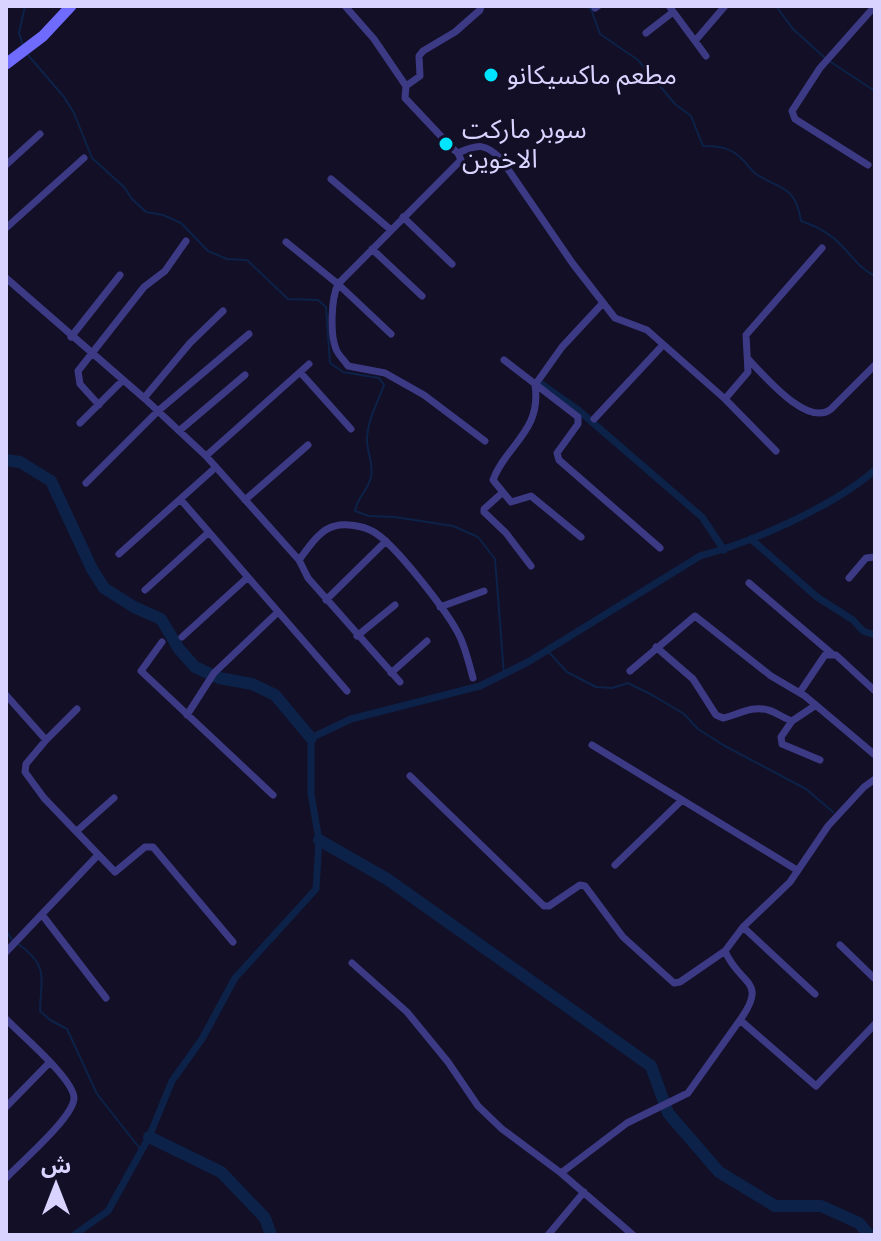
<svg xmlns="http://www.w3.org/2000/svg" width="881" height="1241" font-family="'Exo 2','Noto Sans Arabic',sans-serif">
<style>
.lines{fill:none;stroke-linecap:round;stroke-linejoin:round}
.stream{stroke:#0c2248;stroke-width:2}
.canal{stroke:#0c2248;stroke-width:7}
.river{stroke:#0c2248;stroke-width:12}
.minor{stroke:#3d3a85;stroke-width:7}
.secondary{stroke:#6f6bff;stroke-width:11}
.poi-dot{fill:#00e5ff;stroke:#130f26;stroke-width:3}
.labels{text-anchor:middle;stroke-width:6;stroke-linejoin:round;paint-order:stroke}
.poi-label{font-size:26px;fill:#d9d4ff;stroke:#130f26;text-anchor:start}
</style>
<rect width="100%" height="100%" fill="#130f26"/>
<g class="lines">
<path class="stream" d="M 585,6 L 591,9 L 600,34 L 638,60 L 675,104 L 691,116 L 703,146 C 718,146 731,147 743,160 C 747,164 751,170 756,174 C 780,190 795,184 801,221 C 816,226 830,233 841,245 C 853,257 859,268 875,276
M 776,6 L 793,29 L 824,57
M 23,46 L 19,33 L 25,6
M 28,55 L 64,97 L 74,113 L 92,158 L 124,187 L 132,199 L 146,212 L 163,215 L 181,223 L 208,251 L 227,259 L 247,260 L 288,299 L 318,300 L 326,307 L 330,363 L 343,372 L 379,378 L 384,385 C 378,402 367,421 367,440 C 367,453 374,463 371,477 C 368,490 357,498 355,511 L 369,516 L 395,517 L 453,526 L 478,537 L 495,559 L 504,674
M 829,61 L 875,91
M 547,650 L 567,672 L 596,687 L 612,688 L 628,683 L 654,696 L 684,714 L 698,729 L 723,745 L 806,789 L 833,812
M 6,930 L 12,940
M 17,943 C 49,966 41,975 40,1011 L 50,1020 L 67,1029 L 97,1094 L 141,1150"/>
<path class="canal" d="M 543,385 L 577,409 L 702,517 L 724,550
M 751,539 L 817,597 L 853,620 L 863,631 L 875,635
M 74,1235 L 108,1211 L 149,1137 L 172,1081 L 202,1039 L 235,978 L 316,889 L 319,840 L 311,794 L 311,738 L 351,719 L 480,686 L 528,662 L 700,556 C 753,542 834,506 875,470"/>
<path class="river" d="M 6,460 L 20,462 L 51,481 L 92,569 L 104,588 L 134,607 L 161,619 L 179,649 L 195,667 L 219,678 L 252,684 L 275,695 L 311,738
M 319,840 L 387,879 L 651,1066 L 668,1113 L 719,1172 L 775,1206 L 821,1206 L 859,1223 L 869,1235
M 149,1137 L 221,1172 L 265,1218 L 271,1235"/>
<path class="minor" d="M 345,6 L 374,39 L 406,86 L 405,98 L 453,149 L 458,153 C 478,144 485,143 501,159 L 573,264 L 615,318 L 647,330 L 725,399 L 776,451
M 669,6 L 706,56
M 595,8 L 598,6
M 646,33 L 673,12
M 695,41 L 725,6
M 406,86 L 420,76 L 419,56 L 423,51 L 455,32 L 480,10 L 481,6
M 458,153 L 461,160 L 338,284 C 331,299 330,334 336,349 C 338,355 345,361 348,366 L 385,373 L 424,395 L 485,441
M 6,165 L 40,134
M 868,165 L 795,119 L 792,111 L 820,68 L 875,6
M 331,179 L 391,230
M 403,217 L 452,264
M 6,228 L 84,158
M 286,242 L 338,284 L 391,334
M 372,249 L 422,296
M 6,278 L 144,398 L 206,456 L 299,560 L 308,578 L 400,682
M 71,337 L 120,275
M 748,359 C 764,375 807,428 831,409 L 875,365
M 504,360 L 578,417 L 578,424 L 557,453 L 559,460 L 660,548
M 300,372 L 351,429
M 144,398 L 190,343 L 223,311
M 725,399 L 748,372 L 746,335 L 822,248
M 99,405 L 80,384 L 78,371 L 144,287 L 165,271 L 186,241
M 594,419 L 662,346
M 80,423 L 123,380
M 179,431 L 245,375
M 206,456 L 309,364
M 86,483 L 158,411 L 249,334
M 503,492 L 484,509 L 484,512 L 506,533 L 531,566
M 181,500 L 347,691
M 245,500 L 308,445
M 581,537 L 531,496 L 511,502 L 493,480 C 506,445 542,431 535,385 L 562,347 L 602,304
M 119,554 L 216,467
M 299,560 C 308,548 320,529 335,526 C 345,523 363,526 372,531 C 393,541 450,615 460,637 C 466,650 469,664 473,678
M 849,578 L 866,558 L 875,557
M 749,583 L 831,653
M 145,590 L 209,532
M 326,600 L 386,541
M 440,607 L 484,591
M 357,636 L 395,605
M 182,637 L 248,577
M 162,642 L 141,671 L 273,795
M 656,647 L 693,679 L 716,715 L 723,718 C 738,715 751,705 768,710 C 776,712 783,718 792,721 L 816,705
M 630,671 L 695,616 L 771,676 L 805,696 L 875,755
M 391,673 L 427,641
M 800,692 L 825,655 L 836,655 L 875,691
M 6,695 L 46,740 L 77,709
M 187,715 L 214,673 L 278,612
M 792,721 L 781,737 L 782,744 L 820,760
M 46,740 L 26,764 L 25,772 L 44,798 L 115,872 L 145,847 L 153,847 L 233,942
M 592,745 L 797,870
M 410,776 L 544,906 L 549,906 L 580,885 L 585,886 L 623,937 L 674,983 L 680,982 L 725,951
M 875,779 L 864,787 L 828,826 L 790,882 L 743,927 L 725,951 C 739,985 769,980 740,1020 L 816,1086 L 875,1024
M 78,830 L 114,798
M 615,865 L 681,801
M 43,916 L 106,998
M 743,927 L 815,994
M 840,945 L 875,979
M 6,952 L 98,855
M 352,963 L 407,1012 L 448,1062 L 478,1106 L 502,1129 L 561,1173
M 6,1019 C 20,1034 74,1079 74,1098 C 74,1117 20,1163 6,1178
M 6,1107 L 49,1063
M 548,1235 L 584,1192
M 633,1235 L 561,1173 L 627,1123 L 688,1093 L 740,1020"/>
<path class="secondary" d="M 6,64 L 43,36 L 71,6"/>
</g>
<g class="poi-dot">
<circle cx="491" cy="75" r="8"/>
<circle cx="446" cy="144" r="8"/>
</g>
<g class="labels">
<g class="poi-label">
<text x="507" y="84">مطعم ماكسيكانو</text>
<text x="462" y="138">سوبر ماركت<tspan x="462" dy="30">الاخوين</tspan></text>
</g>
</g>
<rect width="881" height="1241" fill="none" stroke="#d9d4ff" stroke-width="16"/>
<g transform="translate(56 1185)" stroke="#130f26" stroke-width="6" paint-order="stroke">
<path d="M0-6L14 30L0 20L-14 30Z" fill="#d9d4ff"/>
<text y="-12" font-size="22" font-weight="bold" text-anchor="middle" fill="#d9d4ff">ش</text>
</g>
</svg>
